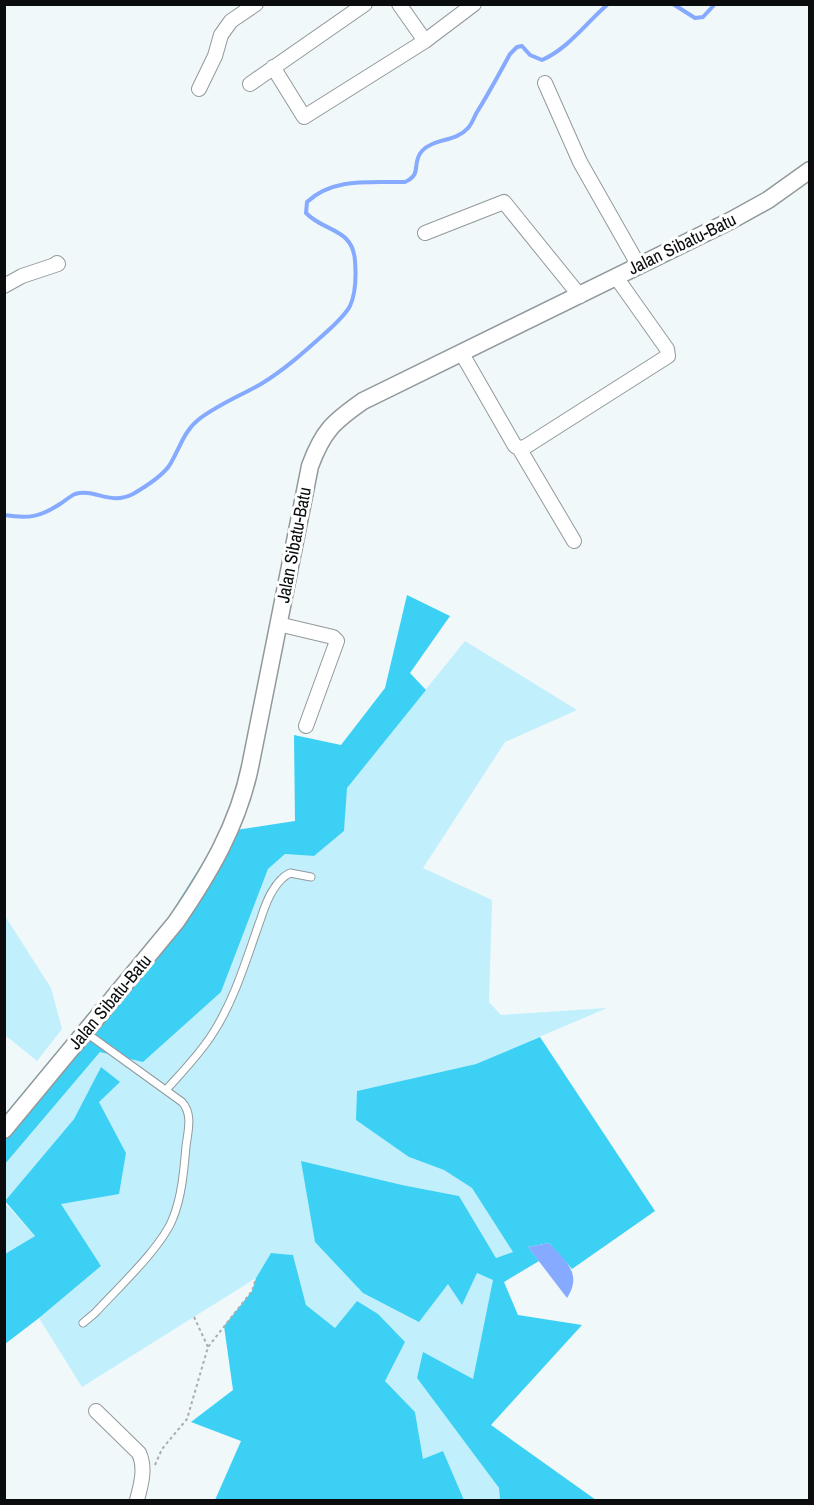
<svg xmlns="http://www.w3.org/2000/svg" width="814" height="1505" font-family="'Archivo Narrow',sans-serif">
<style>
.green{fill:#c2effc}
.forest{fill:#3cd1f4}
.water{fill:#85aaff}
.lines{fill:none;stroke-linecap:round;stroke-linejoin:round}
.stream{stroke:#85aaff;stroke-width:4}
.service-casing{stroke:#92999b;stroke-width:9}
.minor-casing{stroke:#92999b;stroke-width:16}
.tertiary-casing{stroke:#92999b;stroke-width:19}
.path{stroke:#a8aeb0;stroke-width:2;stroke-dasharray:3 3;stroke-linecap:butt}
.service{stroke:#fff;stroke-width:7}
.minor{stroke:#fff;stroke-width:14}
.tertiary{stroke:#fff;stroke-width:16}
.labels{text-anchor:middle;stroke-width:6;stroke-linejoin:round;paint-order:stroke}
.street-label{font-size:18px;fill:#0a0c0d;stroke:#fff}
</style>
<rect width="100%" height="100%" fill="#f0f8fa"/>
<path class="green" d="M 465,641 L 577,710 L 505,742 L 423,868 L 492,900 L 489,1002 L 501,1015 L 607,1008 L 476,1064 L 357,1091 L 409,1157 L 444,1170 L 472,1188 L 514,1252 L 496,1258 L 459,1196 L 402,1185 L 448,1283 L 477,1273 L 494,1280 L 473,1380 L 424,1353 L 417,1378 L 499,1488 L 500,1500 L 464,1500 L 443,1451 L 423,1460 L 415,1412 L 385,1381 L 357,1301 L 335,1329 L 306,1305 L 293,1255 L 271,1253 L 256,1278 L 82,1387 L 39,1318 L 101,1266 L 60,1203 L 126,1153 L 99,1102 L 101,1067 L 74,1119 L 5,1201 L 5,1164 L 100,1052 L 221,992 L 268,869 L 285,854 L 314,856 L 344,831 L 346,788 Z
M 5,916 L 51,988 L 62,1029 L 37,1061 L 5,1035 Z
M 4,1202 L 35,1236 L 5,1254 L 4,1254 Z"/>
<path class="forest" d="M 407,595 L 450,616 L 410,673 L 426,690 L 347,788 L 344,831 L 314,856 L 285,854 L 268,869 L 221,992 L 143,1062 L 100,1052 L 5,1164 L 5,1114 L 168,918 L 222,832 L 295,821 L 294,735 L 341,745 L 385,688 Z
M 540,1037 L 655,1211 L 572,1269 L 549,1243 L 528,1247 L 539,1261 L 504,1282 L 518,1315 L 582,1325 L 491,1425 L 596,1500 L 500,1500 L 499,1488 L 417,1378 L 423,1352 L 473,1379 L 493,1280 L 477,1273 L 462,1305 L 448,1284 L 419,1322 L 363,1293 L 315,1242 L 301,1161 L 402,1185 L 459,1196 L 496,1258 L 513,1252 L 472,1188 L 444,1170 L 409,1157 L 356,1120 L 357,1091 L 476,1064 Z
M 101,1067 L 120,1082 L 99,1102 L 126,1153 L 119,1194 L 61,1204 L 101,1266 L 39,1318 L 5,1344 L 5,1254 L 35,1236 L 5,1201 L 74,1119 Z
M 271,1253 L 293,1255 L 306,1305 L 335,1328 L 357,1301 L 378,1314 L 405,1342 L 385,1381 L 415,1412 L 423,1459 L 443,1451 L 464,1500 L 215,1500 L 241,1441 L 191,1422 L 233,1390 L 224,1326 L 252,1291 L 256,1278 Z"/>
<path class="water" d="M 549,1243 C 565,1261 583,1273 567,1298 L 528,1247 Z"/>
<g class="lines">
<path class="stream" d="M 673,4 L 695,18 L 703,17 L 715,4
M 4,515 C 29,519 40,517 60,504 C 65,501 70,496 75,494 C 95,488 109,506 133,494 C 145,487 161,477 169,466 C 179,451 183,432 198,420 C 217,405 240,396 261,384 C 284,370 303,353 322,336 C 331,328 344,317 350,306 C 356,293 356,274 355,261 C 353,228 324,232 306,213 L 307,202 C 334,177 370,183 405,182 C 423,174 411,163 422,151 C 434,138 456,142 468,128 C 472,124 474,117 477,112 C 489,93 499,74 510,54 L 517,47 L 522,46 L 530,55 L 542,60 C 569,48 586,23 608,4"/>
<defs>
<path id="service" d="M 166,1090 C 182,1072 200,1054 213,1033 C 235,999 247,957 261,918 C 266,902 274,881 290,873 L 311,877
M 83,1323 L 95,1313 C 117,1289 162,1247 173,1218 C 182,1196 184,1169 186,1146 C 188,1131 193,1114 182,1102 L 85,1032"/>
<path id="minor" d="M 399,4 L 425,41
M 273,67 L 304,117 L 425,41 L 474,4
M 545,83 L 580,162 L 639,266
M 250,84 L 365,4
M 199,89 L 215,56 L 221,35 L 231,21 L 256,4
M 425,233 L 504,202 L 580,296
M 4,286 L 22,276 L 58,264 L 57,263
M 461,352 L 515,446 L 519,448 L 525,447 L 668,356 L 667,349 L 616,277
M 519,448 L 574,541
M 278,624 L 333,637 L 337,641 L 306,726
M 96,1411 L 139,1453 C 146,1468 141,1485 137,1500"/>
<path id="tertiary" d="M 4,1130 L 176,922 C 209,874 238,825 250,767 L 310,466 C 323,431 333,422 363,401 L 730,221 L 768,200 L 810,170"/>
</defs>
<use href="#service" class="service-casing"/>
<use href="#minor" class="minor-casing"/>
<use href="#tertiary" class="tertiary-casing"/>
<path class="path" d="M 194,1317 L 208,1347
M 155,1465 L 162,1449 L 187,1419 L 208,1347 L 252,1291 L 256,1278"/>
<use href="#service" class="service"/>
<use href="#minor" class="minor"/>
<use href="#tertiary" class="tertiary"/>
</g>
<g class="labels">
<g class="street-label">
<text transform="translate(682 244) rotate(-26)" y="6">Jalan Sibatu-Batu</text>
<text transform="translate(294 545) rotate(-79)" y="6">Jalan Sibatu-Batu</text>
<text transform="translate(110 1002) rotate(-50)" y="6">Jalan Sibatu-Batu</text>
</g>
</g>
<rect width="814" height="1505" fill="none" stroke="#0a0c0d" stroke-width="12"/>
</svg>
